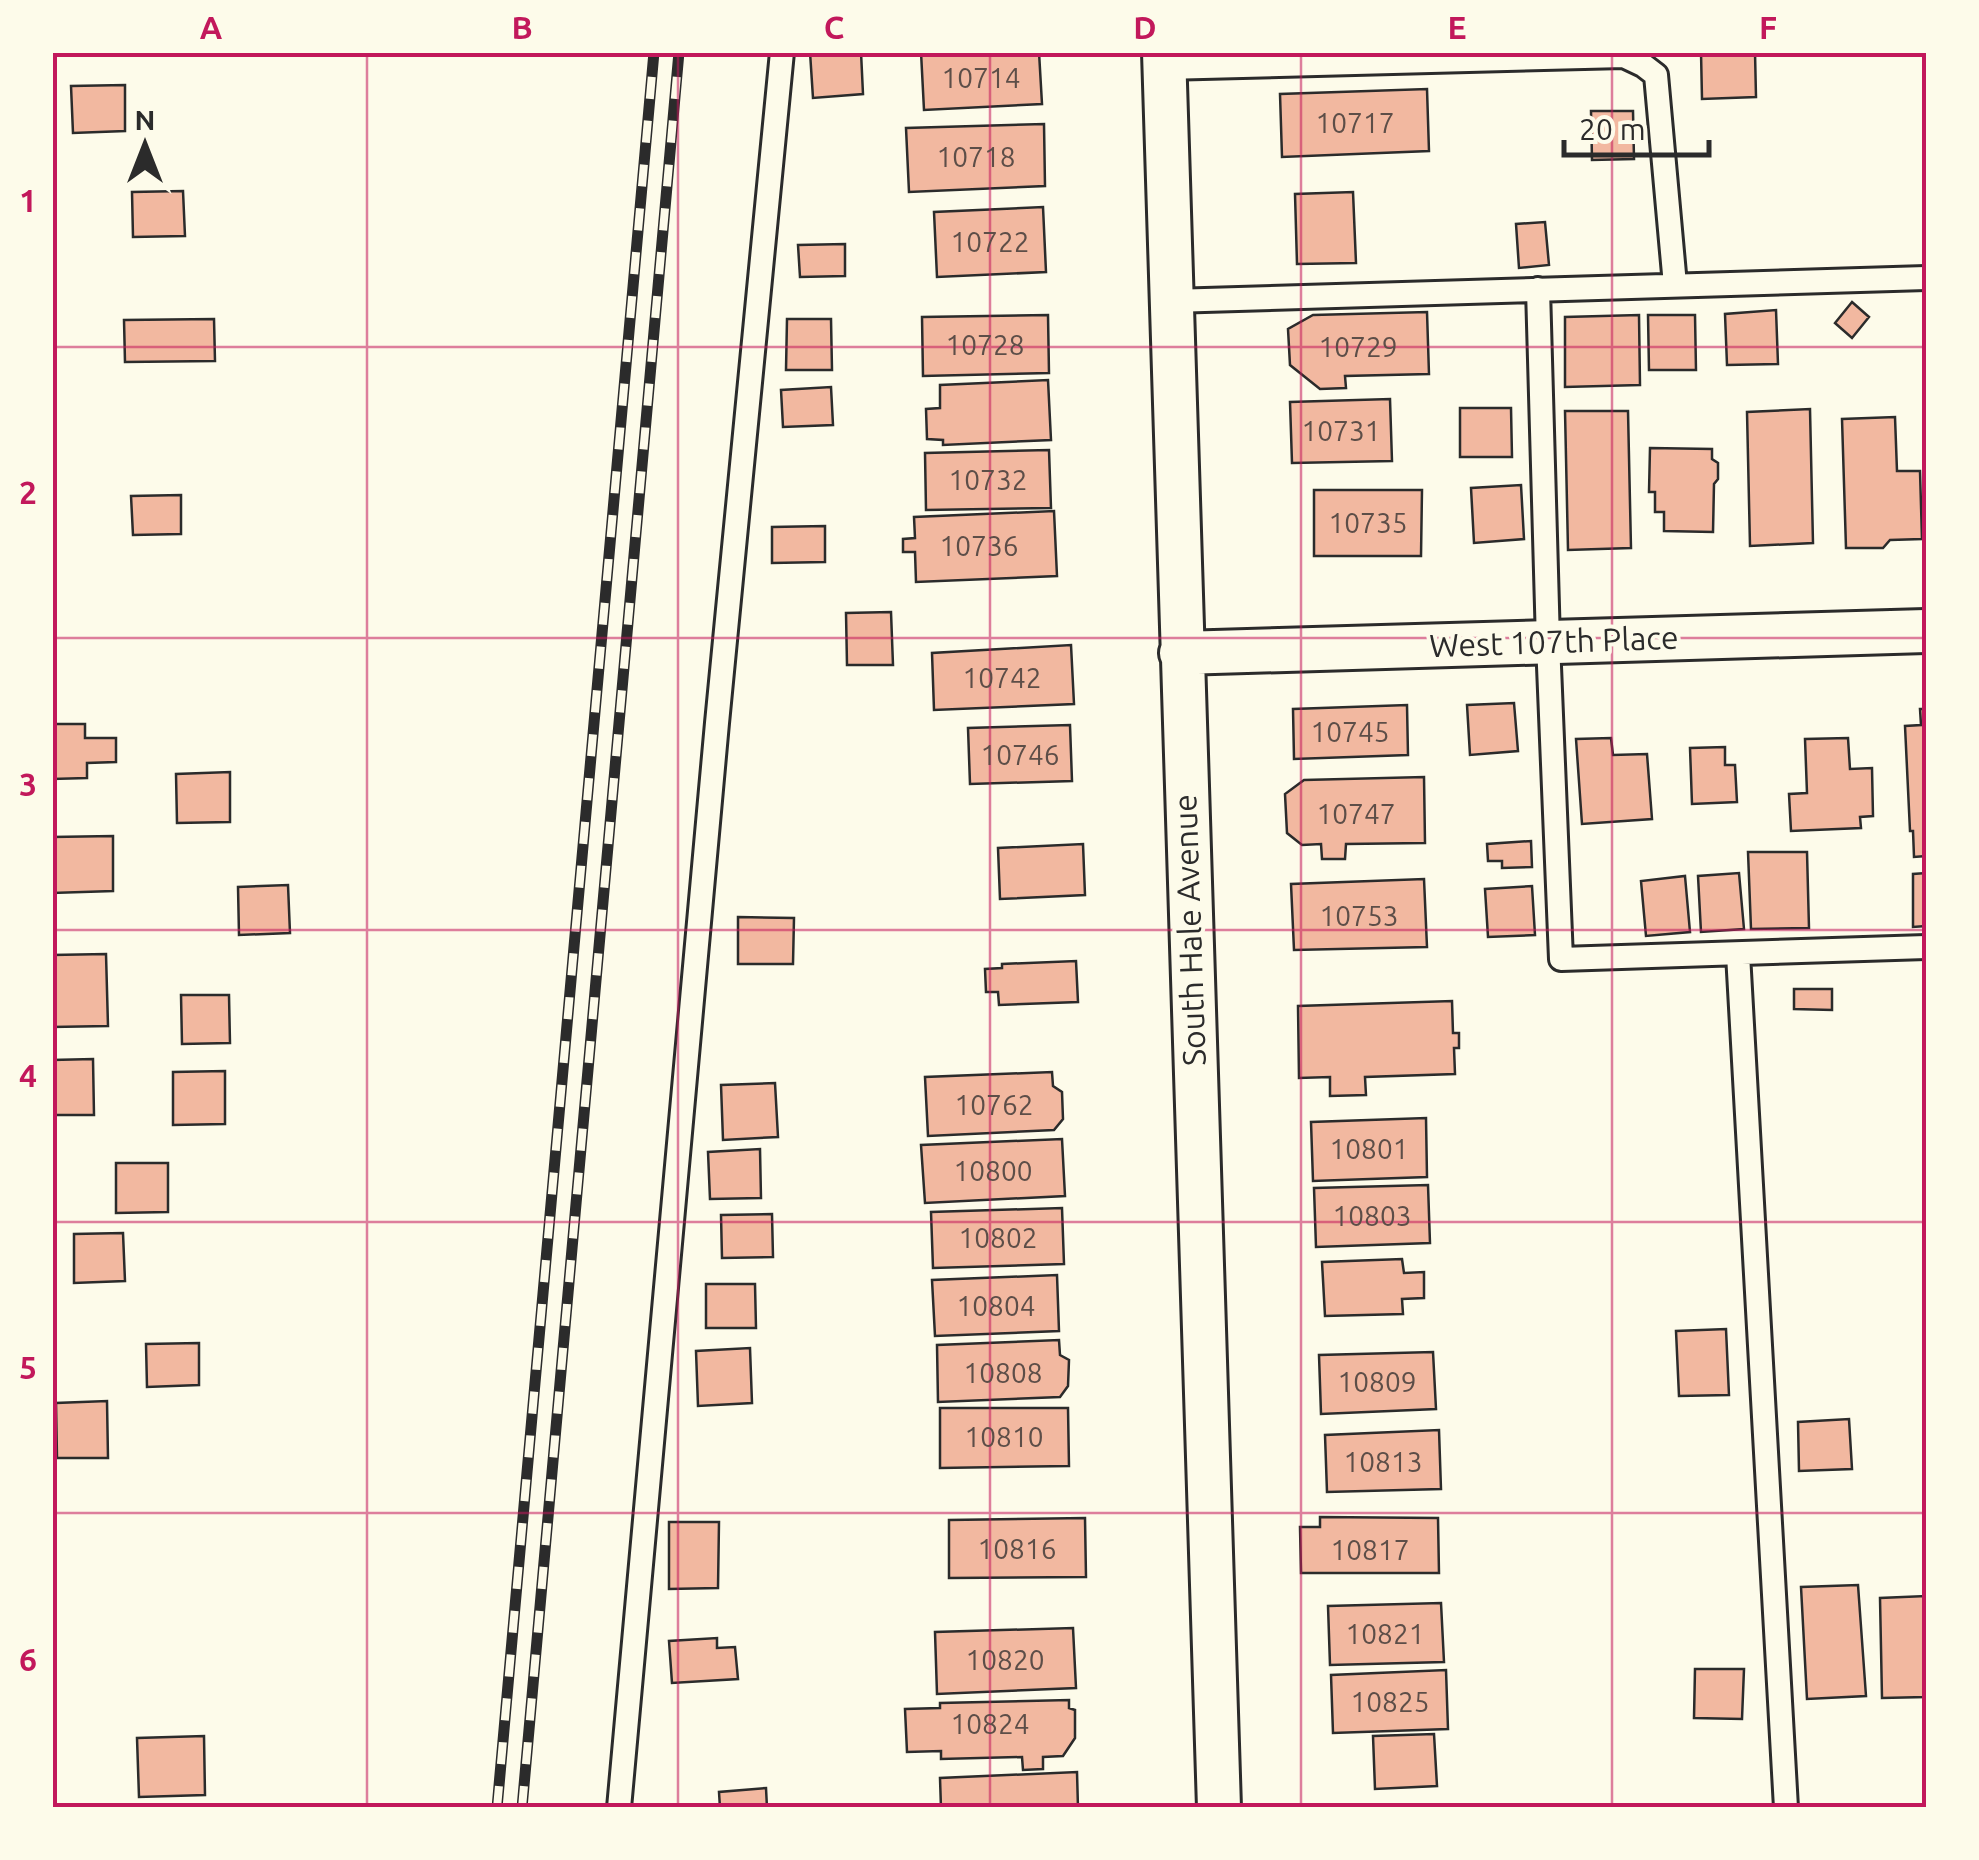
<svg xmlns="http://www.w3.org/2000/svg" width="1979" height="1860" font-family="Ubuntu,sans-serif">
<style>
.building{fill:#f2b8a0;stroke:#2b2b2b;stroke-width:2.5}
.lines{fill:none;stroke-linecap:round;stroke-linejoin:round}
.lane-casing{stroke:#2b2b2b;stroke-width:28}
.street-casing{stroke:#2b2b2b;stroke-width:48}
.lane{stroke:#fdfbea;stroke-width:22}
.street{stroke:#fdfbea;stroke-width:42}
.rail-casing{stroke:#2b2b2b;stroke-width:11}
.rail{stroke:#fdfbea;stroke-width:8;stroke-dasharray:22;stroke-linecap:butt}
.grid{fill:none;stroke:#c2185b;stroke-width:2.5;stroke-opacity:0.55}
.labels{text-anchor:middle;stroke-width:8;stroke-linejoin:round;paint-order:stroke}
.number-label{font-size:28px;fill:#5d4e48}
.street-label{font-size:32px;fill:#2b2b2b;stroke:#fdfbea}
.neatline{fill:none;stroke:#c2185b;stroke-width:4}
.grid-label{font-size:32px;text-anchor:middle;font-weight:bold;fill:#c2185b}
</style>
<rect width="100%" height="100%" fill="#fdfbea"/>
<path class="building" d="M 810,52 L 861,52 L 863,94 L 813,98 Z
M 921,52 L 1039,52 L 1042,104 L 924,110 Z
M 1701,52 L 1755,52 L 1756,97 L 1702,99 Z
M 125,85 L 125,131 L 73,133 L 71,86 Z
M 1427,89 L 1429,151 L 1282,157 L 1280,94 Z
M 1591,111 L 1633,111 L 1634,159 L 1592,160 Z
M 1044,124 L 1045,186 L 909,192 L 906,128 Z
M 183,191 L 185,236 L 133,237 L 132,192 Z
M 1353,192 L 1356,263 L 1297,264 L 1295,194 Z
M 1043,207 L 1046,272 L 937,277 L 934,212 Z
M 1545,222 L 1549,265 L 1519,268 L 1516,224 Z
M 845,244 L 845,276 L 800,277 L 798,245 Z
M 1852,302 L 1869,317 L 1852,338 L 1835,323 Z
M 1776,310 L 1778,364 L 1727,365 L 1725,314 Z
M 1427,312 L 1429,374 L 1345,376 L 1346,388 L 1320,389 L 1290,365 L 1288,329 L 1313,315 Z
M 1048,315 L 1049,373 L 923,376 L 922,317 Z
M 1639,315 L 1640,385 L 1565,387 L 1565,317 Z
M 1648,315 L 1695,315 L 1696,370 L 1649,370 Z
M 214,319 L 215,361 L 125,362 L 124,320 Z
M 787,319 L 831,319 L 832,370 L 786,370 Z
M 1048,380 L 1051,440 L 943,445 L 943,440 L 927,439 L 926,409 L 940,408 L 940,385 Z
M 831,387 L 833,425 L 783,427 L 781,390 Z
M 1390,399 L 1392,461 L 1292,463 L 1290,402 Z
M 1460,408 L 1511,408 L 1512,457 L 1460,457 Z
M 1810,409 L 1813,543 L 1750,546 L 1747,412 Z
M 1565,411 L 1628,411 L 1631,548 L 1568,550 Z
M 1895,417 L 1897,471 L 1920,471 L 1922,539 L 1890,540 L 1883,548 L 1846,548 L 1842,419 Z
M 1650,448 L 1712,449 L 1712,459 L 1718,463 L 1718,479 L 1714,484 L 1713,532 L 1664,531 L 1664,512 L 1655,512 L 1655,492 L 1649,492 Z
M 1049,450 L 1051,508 L 926,510 L 925,453 Z
M 1521,485 L 1524,539 L 1474,543 L 1471,488 Z
M 1314,490 L 1422,490 L 1421,556 L 1314,556 Z
M 181,495 L 181,534 L 133,535 L 131,496 Z
M 1054,511 L 1057,576 L 916,582 L 915,552 L 903,552 L 903,539 L 915,538 L 914,517 Z
M 825,526 L 825,562 L 772,563 L 772,527 Z
M 891,612 L 893,665 L 847,665 L 846,613 Z
M 1071,645 L 1074,704 L 934,710 L 932,653 Z
M 1514,703 L 1518,751 L 1470,755 L 1467,705 Z
M 1407,705 L 1408,755 L 1294,759 L 1293,709 Z
M 1920,709 L 1926,709 L 1926,856 L 1914,857 L 1913,831 L 1910,831 L 1905,726 L 1921,725 Z
M 52,724 L 85,724 L 85,738 L 116,738 L 116,762 L 87,763 L 87,778 L 52,779 Z
M 1070,725 L 1072,781 L 970,784 L 968,728 Z
M 1611,738 L 1613,755 L 1647,754 L 1652,819 L 1582,824 L 1576,739 Z
M 1848,738 L 1850,769 L 1872,768 L 1873,816 L 1860,817 L 1861,828 L 1791,831 L 1789,794 L 1807,793 L 1805,739 Z
M 1725,747 L 1725,765 L 1735,765 L 1737,802 L 1692,804 L 1690,748 Z
M 230,772 L 230,822 L 177,823 L 176,774 Z
M 1424,777 L 1425,843 L 1346,844 L 1345,859 L 1322,859 L 1321,844 L 1302,845 L 1287,833 L 1285,794 L 1304,780 Z
M 113,836 L 113,891 L 52,893 L 52,837 Z
M 1531,841 L 1532,867 L 1502,868 L 1502,861 L 1488,861 L 1487,844 Z
M 1083,844 L 1085,895 L 1000,899 L 998,848 Z
M 1748,852 L 1807,852 L 1809,928 L 1751,929 Z
M 1739,873 L 1744,929 L 1701,932 L 1698,876 Z
M 1926,873 L 1926,926 L 1913,927 L 1913,874 Z
M 1685,876 L 1690,932 L 1646,936 L 1641,881 Z
M 1424,879 L 1427,947 L 1294,950 L 1291,884 Z
M 288,885 L 290,933 L 239,935 L 238,887 Z
M 1532,886 L 1535,935 L 1488,937 L 1485,889 Z
M 738,917 L 794,918 L 793,964 L 738,964 Z
M 106,954 L 108,1026 L 52,1027 L 52,955 Z
M 1076,961 L 1078,1002 L 999,1005 L 998,992 L 986,992 L 985,969 L 1002,968 L 1002,964 Z
M 1794,989 L 1832,989 L 1832,1010 L 1794,1009 Z
M 181,995 L 229,995 L 230,1043 L 182,1044 Z
M 1452,1001 L 1453,1033 L 1459,1033 L 1459,1048 L 1454,1048 L 1455,1074 L 1365,1077 L 1366,1095 L 1330,1096 L 1330,1077 L 1299,1078 L 1298,1006 Z
M 93,1059 L 94,1115 L 52,1115 L 52,1060 Z
M 225,1071 L 225,1124 L 173,1125 L 173,1072 Z
M 1052,1072 L 1053,1086 L 1062,1092 L 1063,1119 L 1054,1130 L 928,1136 L 925,1077 Z
M 775,1083 L 778,1137 L 723,1140 L 721,1085 Z
M 1426,1118 L 1427,1177 L 1313,1181 L 1311,1122 Z
M 1062,1139 L 1065,1196 L 925,1203 L 921,1145 Z
M 760,1149 L 761,1198 L 710,1199 L 708,1152 Z
M 116,1163 L 168,1163 L 168,1212 L 116,1213 Z
M 1428,1185 L 1430,1243 L 1316,1247 L 1314,1188 Z
M 1062,1208 L 1064,1264 L 933,1268 L 931,1212 Z
M 772,1214 L 773,1257 L 722,1258 L 721,1215 Z
M 123,1233 L 125,1281 L 74,1283 L 74,1234 Z
M 1402,1259 L 1404,1273 L 1424,1272 L 1424,1298 L 1402,1299 L 1403,1314 L 1325,1316 L 1322,1262 Z
M 1057,1275 L 1059,1331 L 935,1336 L 932,1280 Z
M 706,1284 L 755,1284 L 756,1328 L 706,1328 Z
M 1726,1329 L 1729,1395 L 1679,1396 L 1676,1331 Z
M 1059,1340 L 1060,1355 L 1069,1360 L 1068,1386 L 1060,1397 L 938,1402 L 937,1345 Z
M 199,1343 L 199,1385 L 147,1387 L 146,1344 Z
M 750,1348 L 752,1403 L 698,1406 L 696,1351 Z
M 1433,1352 L 1436,1409 L 1321,1414 L 1319,1355 Z
M 107,1401 L 108,1458 L 57,1458 L 56,1403 Z
M 940,1408 L 1068,1408 L 1069,1466 L 940,1468 Z
M 1849,1419 L 1852,1469 L 1799,1471 L 1798,1422 Z
M 1439,1430 L 1441,1489 L 1327,1492 L 1325,1435 Z
M 1320,1517 L 1438,1518 L 1439,1573 L 1301,1573 L 1300,1527 L 1320,1527 Z
M 1085,1518 L 1086,1577 L 949,1578 L 949,1520 Z
M 669,1522 L 719,1522 L 718,1588 L 669,1589 Z
M 1858,1585 L 1866,1696 L 1807,1699 L 1801,1587 Z
M 1926,1596 L 1926,1697 L 1882,1698 L 1880,1598 Z
M 1441,1603 L 1444,1662 L 1330,1665 L 1328,1606 Z
M 1073,1628 L 1076,1688 L 937,1694 L 935,1632 Z
M 717,1638 L 717,1648 L 735,1647 L 738,1679 L 672,1683 L 669,1641 Z
M 1695,1669 L 1744,1669 L 1742,1719 L 1694,1718 Z
M 1446,1670 L 1448,1729 L 1333,1733 L 1331,1675 Z
M 1069,1700 L 1069,1708 L 1075,1710 L 1075,1738 L 1063,1756 L 1043,1757 L 1043,1769 L 1023,1770 L 1022,1757 L 941,1759 L 941,1751 L 907,1752 L 905,1709 L 940,1708 L 940,1703 Z
M 1434,1734 L 1437,1786 L 1375,1789 L 1373,1736 Z
M 204,1736 L 205,1795 L 139,1797 L 137,1738 Z
M 1077,1772 L 1078,1808 L 941,1808 L 940,1778 Z
M 766,1788 L 767,1808 L 720,1808 L 719,1792 Z"/>
<g class="lines">
<defs>
<path id="lane" d="M 1164,68 L 1624,56 L 1643,65 L 1656,75 L 1675,285
M 1538,289 L 1548,642 L 1561,959 L 1926,947
M 1171,301 L 1926,278
M 1738,954 L 1786,1808
M 619,1808 L 717,723 L 782,52"/>
<path id="street" d="M 1164,52 L 1219,1808
M 1181,653 L 1926,631"/>
</defs>
<use href="#lane" class="lane-casing"/>
<use href="#street" class="street-casing"/>
<use href="#lane" class="lane"/>
<use href="#street" class="street"/>
<defs>
<path id="rail" d="M 497,1808 L 654,52
M 522,1808 L 679,52"/>
</defs>
<use href="#rail" class="rail-casing"/>
<use href="#rail" class="rail"/>
</g>
<path class="grid" d="M 367,52 L 367,1808M 678,52 L 678,1808M 990,52 L 990,1808M 1301,52 L 1301,1808M 1612,52 L 1612,1808M 52,347 L 1926,347M 52,638 L 1926,638M 52,930 L 1926,930M 52,1222 L 1926,1222M 52,1513 L 1926,1513"/>
<g class="labels">
<g class="number-label">
<text x="981" y="88">10714</text>
<text x="1355" y="133">10717</text>
<text x="976" y="167">10718</text>
<text x="990" y="252">10722</text>
<text x="985" y="355">10728</text>
<text x="1358" y="357">10729</text>
<text x="1341" y="441">10731</text>
<text x="988" y="490">10732</text>
<text x="1368" y="533">10735</text>
<text x="979" y="556">10736</text>
<text x="1002" y="688">10742</text>
<text x="1350" y="742">10745</text>
<text x="1020" y="765">10746</text>
<text x="1356" y="824">10747</text>
<text x="1359" y="926">10753</text>
<text x="994" y="1115">10762</text>
<text x="1369" y="1159">10801</text>
<text x="993" y="1181">10800</text>
<text x="1372" y="1226">10803</text>
<text x="998" y="1248">10802</text>
<text x="996" y="1316">10804</text>
<text x="1003" y="1383">10808</text>
<text x="1377" y="1392">10809</text>
<text x="1004" y="1447">10810</text>
<text x="1383" y="1472">10813</text>
<text x="1017" y="1559">10816</text>
<text x="1370" y="1560">10817</text>
<text x="1385" y="1644">10821</text>
<text x="1005" y="1670">10820</text>
<text x="1390" y="1712">10825</text>
<text x="990" y="1734">10824</text>
</g>
<g class="street-label">
<text transform="translate(1554 642) rotate(-2)" y="11">West 107th Place</text>
<text transform="translate(1190 930) rotate(-92)" y="11">South Hale Avenue</text>
</g>
</g>
<rect width="1979" height="1860" fill="none" stroke="#fdfbea" stroke-width="110"/>
<g transform="translate(145 145)" stroke="#fdfbea" stroke-width="8" paint-order="stroke">
<path d="M0-8L18 38L0 25L-18 38Z" fill="#2b2b2b"/>
<text y="-15" font-size="28" font-weight="bold" text-anchor="middle" fill="#2b2b2b">N</text>
</g>
<path d="M1564 140v15h145v-15" fill="none" stroke="#2b2b2b" stroke-width="5"/>
<text x="1579" y="140" font-size="30" fill="#2b2b2b" stroke="#fdfbea" stroke-width="8" paint-order="stroke">20 m</text>
<rect x="55" y="55" width="1869" height="1750" class="neatline"/>
<g class="grid-label">
<text x="211" y="39">A</text>
<text x="522" y="39">B</text>
<text x="834" y="39">C</text>
<text x="1145" y="39">D</text>
<text x="1457" y="39">E</text>
<text x="1768" y="39">F</text>
<text x="28" y="212">1</text>
<text x="28" y="504">2</text>
<text x="28" y="796">3</text>
<text x="28" y="1087">4</text>
<text x="28" y="1379">5</text>
<text x="28" y="1671">6</text>
</g>
</svg>
